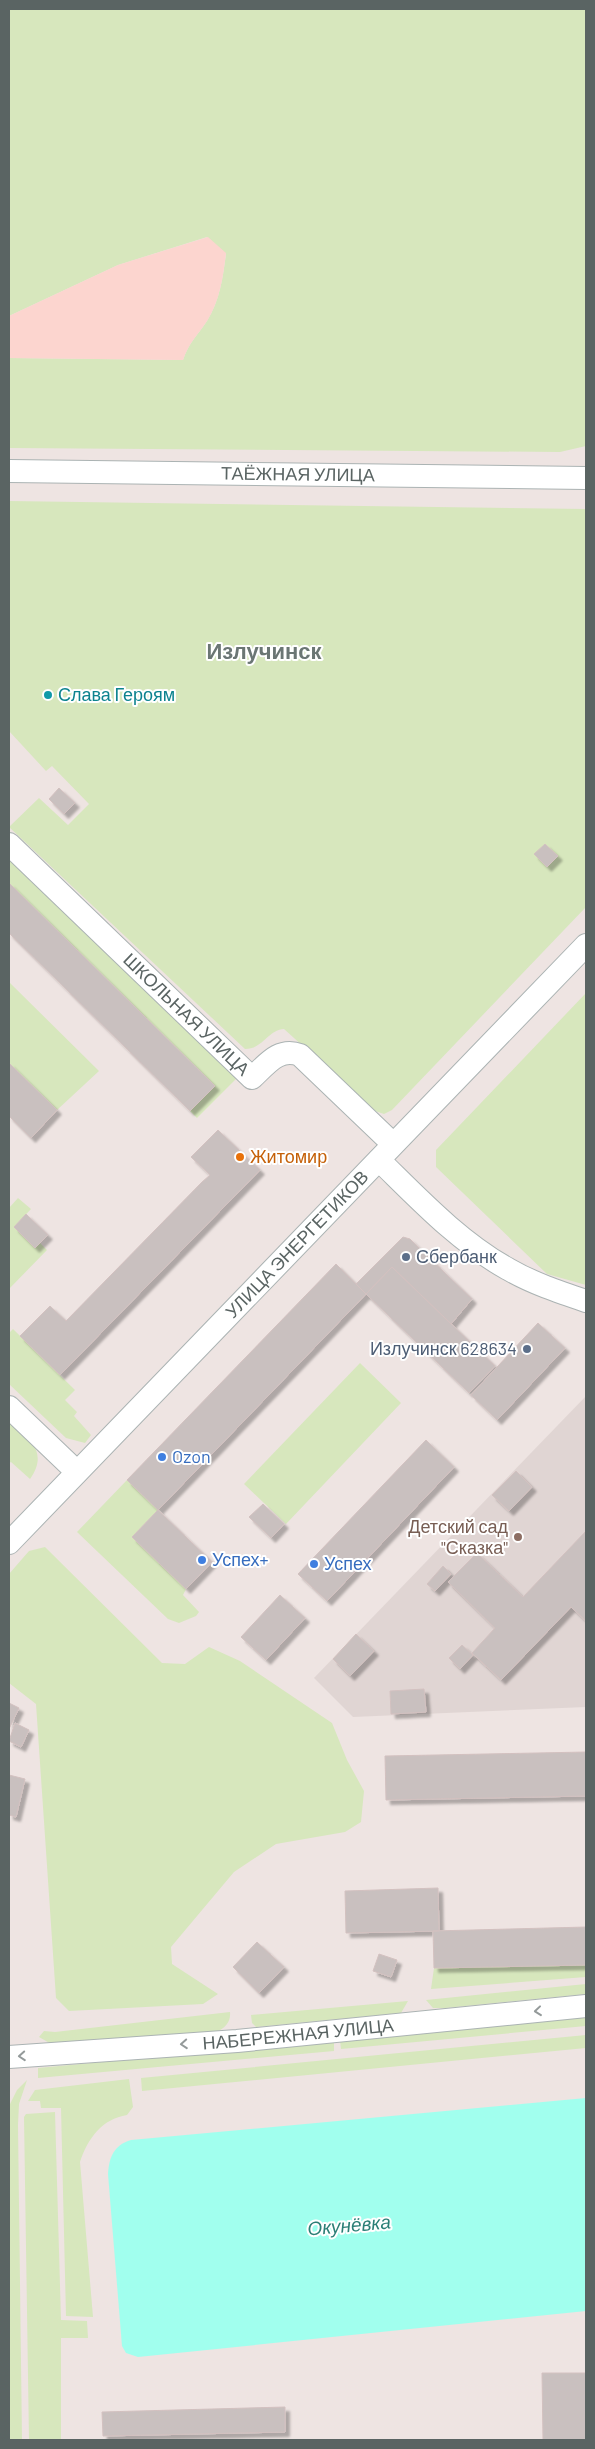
<svg xmlns="http://www.w3.org/2000/svg" width="595" height="2449" font-family="Barlow,sans-serif">
<style>
.education{fill:#e0d5d3}
.green{fill:#d7e7bd}
.sand{fill:#fcd5cf}
.water{fill:#a1ffee}
.building{fill:#c9c0bf;stroke:#d3c1c0;filter:url(#shadow)}
.lines{fill:none;stroke-linecap:round;stroke-linejoin:round}
.minor-casing{stroke:#abb3b3;stroke-width:24}
.minor{stroke:#fff;stroke-width:22}
.oneway{stroke:#949a9a}
.culture-dot{fill:#0f9aa8;stroke:#fff;stroke-width:2}
.food-dot{fill:#e8710a;stroke:#fff;stroke-width:2}
.service-dot{fill:#5c6f8a;stroke:#fff;stroke-width:2}
.shop-dot{fill:#3f7fe0;stroke:#fff;stroke-width:2}
.education-dot{fill:#8d6e63;stroke:#fff;stroke-width:2}
.labels{text-anchor:middle;stroke-width:4;stroke-linejoin:round;paint-order:stroke}
.street-label{font-size:18px;fill:#5a6463;stroke:#fff}
.culture-label{font-size:18px;fill:#0d838f;stroke:#fff;text-anchor:start}
.food-label{font-size:18px;fill:#c56008;stroke:#fff;text-anchor:start}
.service-label{font-size:18px;fill:#4e5e75;stroke:#fff;text-anchor:start}
.shop-label{font-size:18px;fill:#366cbe;stroke:#fff;text-anchor:start}
.education-label{font-size:18px;fill:#785e54;stroke:#fff;text-anchor:end}
.water-label{font-size:19px;font-style:italic;fill:#2b7f76;stroke:#fff}
.district-label{font-size:22px;font-weight:bold;fill:#6b7674;stroke:#fff}
</style>
<defs>
<filter id="shadow"><feDropShadow dx="4.5" dy="4.5" stdDeviation="1" flood-color="#0004"/></filter>
</defs>
<rect width="100%" height="100%" fill="#eee4e2"/>
<path class="education" d="M 586,1396 L 586,1707 L 353,1717 L 314,1678 Z"/>
<path class="green" d="M 9,9 L 586,9 L 586,446 L 560,452 L 9,448 L 9,358 L 183,360 C 189,342 197,336 207,321 C 220,300 223,277 226,254 L 207,237 L 118,265 L 9,316 Z
M 9,501 L 586,509 L 586,907 L 392,1110 L 384,1114 L 375,1111 L 284,1029 C 268,1030 263,1049 245,1049 L 9,827 L 39,798 L 68,825 L 89,804 L 52,766 L 46,771 L 9,731 Z
M 9,852 L 236,1071 L 236,1079 L 197,1118 L 190,1111 L 215,1086 L 9,883 Z
M 9,982 L 99,1071 L 57,1110 L 9,1063 Z
M 586,993 L 586,1285 L 547,1274 L 436,1167 L 436,1150 Z
M 18,1198 L 31,1209 L 14,1227 L 35,1248 L 40,1243 L 47,1250 L 9,1289 L 9,1208 Z
M 13,1329 L 75,1390 L 65,1400 L 77,1412 L 74,1416 L 91,1435 L 85,1443 L 66,1438 L 9,1384 L 9,1333 Z
M 360,1363 L 401,1403 L 286,1524 L 244,1484 Z
M 9,1417 C 27,1437 50,1451 30,1479 L 11,1462 L 9,1463 Z
M 127,1480 L 158,1510 L 132,1537 L 186,1589 L 183,1595 L 199,1612 L 196,1616 L 179,1623 L 168,1619 L 77,1532 Z
M 45,1547 L 162,1663 L 185,1664 L 209,1647 L 240,1661 L 332,1723 L 347,1760 L 364,1791 L 361,1822 L 345,1832 L 276,1844 L 234,1872 L 171,1947 L 172,1964 L 218,1994 L 203,2004 L 69,2011 L 56,1998 L 36,1704 L 9,1683 L 9,1574 L 29,1551 Z
M 586,1965 L 586,1977 L 431,1989 L 434,1968 Z
M 586,1984 L 586,1994 L 445,2008 L 433,2008 L 426,2000 Z
M 408,2001 L 401,2013 L 256,2027 L 252,2023 L 251,2015 Z
M 230,2012 C 231,2022 225,2028 216,2032 L 53,2045 L 39,2037 L 44,2031 L 55,2032 Z
M 586,2016 L 586,2026 L 341,2049 L 340,2040 Z
M 586,2035 L 586,2048 L 142,2091 L 141,2078 Z
M 334,2040 L 334,2051 L 38,2078 L 38,2068 Z
M 129,2079 L 133,2107 L 127,2115 C 102,2119 88,2138 80,2162 L 93,2317 L 66,2316 L 61,2108 L 41,2108 L 40,2101 L 28,2101 L 35,2090 Z
M 27,2080 L 19,2104 L 18,2125 L 22,2440 L 9,2440 L 9,2106 L 17,2090 Z
M 55,2112 L 61,2320 L 87,2321 L 88,2338 L 61,2338 L 61,2440 L 29,2440 L 24,2117 L 26,2114 Z"/>
<path class="sand" d="M 208,237 L 226,253 C 223,277 220,300 207,321 C 197,336 189,342 183,360 L 9,358 L 9,316 L 118,265 Z"/>
<path class="water" d="M 586,2098 L 586,2311 L 138,2357 L 126,2353 L 122,2346 L 108,2174 C 109,2157 114,2145 131,2140 Z"/>
<path class="building" d="M 59,788 L 75,803 L 64,814 L 49,799 Z
M 545,844 L 558,856 L 547,867 L 534,854 Z
M 9,883 L 215,1086 L 190,1111 L 9,933 Z
M 9,1063 L 57,1110 L 31,1138 L 9,1116 Z
M 218,1130 L 260,1170 L 60,1375 L 20,1336 L 50,1306 L 66,1321 L 202,1182 L 210,1175 L 191,1157 Z
M 26,1214 L 48,1235 L 35,1248 L 14,1227 Z
M 403,1237 L 410,1239 L 472,1299 L 451,1324 L 392,1267 L 366,1294 L 356,1284 Z
M 336,1264 L 366,1294 L 158,1510 L 127,1480 Z
M 392,1267 L 495,1366 L 469,1393 L 366,1294 Z
M 538,1323 L 565,1348 L 497,1420 L 471,1395 Z
M 426,1440 L 454,1467 L 327,1601 L 298,1574 Z
M 516,1471 L 532,1487 L 509,1511 L 492,1495 Z
M 263,1504 L 284,1524 L 271,1538 L 249,1517 Z
M 158,1510 L 212,1562 L 186,1589 L 132,1537 Z
M 586,1531 L 586,1621 L 571,1607 L 501,1680 L 472,1653 L 495,1628 L 448,1582 L 477,1553 L 523,1597 Z
M 443,1566 L 451,1574 L 435,1591 L 427,1584 Z
M 280,1595 L 305,1618 L 266,1660 L 241,1637 Z
M 356,1634 L 374,1651 L 350,1676 L 333,1659 Z
M 462,1645 L 473,1655 L 460,1669 L 449,1658 Z
M 424,1689 L 426,1712 L 391,1714 L 390,1691 Z
M 9,1703 L 19,1708 L 9,1729 Z
M 15,1723 L 29,1730 L 21,1747 L 9,1741 Z
M 586,1752 L 586,1796 L 386,1800 L 385,1756 Z
M 9,1775 L 25,1779 L 16,1817 L 9,1815 Z
M 438,1888 L 439,1931 L 346,1933 L 345,1891 Z
M 586,1927 L 586,1965 L 434,1968 L 433,1931 Z
M 257,1942 L 284,1967 L 259,1993 L 233,1967 Z
M 379,1954 L 397,1960 L 391,1977 L 373,1971 Z
M 542,2373 L 586,2373 L 586,2440 L 543,2440 Z
M 285,2407 L 285,2432 L 103,2436 L 102,2412 Z"/>
<g class="lines">
<defs>
<g id="minor">
<path id="s1" d="M 9,471 L 586,478"/>
<path id="s2" d="M 9,844 L 252,1078 C 267,1064 279,1047 300,1055 L 393,1144"/>
<path d="M 379,1160 C 418,1198 459,1242 508,1269 C 532,1283 559,1292 586,1301"/>
<path d="M 9,1407 L 77,1472"/>
<path id="s3" d="M 9,1543 L 586,945"/>
<path id="s4" d="M 9,2057 L 237,2041 L 586,2006"/>
</g>
</defs>
<use href="#minor" class="minor-casing"/>
<use href="#minor" class="minor"/>
</g>
<defs><path id="oneway-chevron" d="M-2-3.5L2.5 0L-2 3.5" fill="none" stroke-width="1.6" stroke-linecap="round" stroke-linejoin="round" transform="scale(1.25)"/></defs>
<g class="oneway">
<use href="#oneway-chevron" transform="translate(538 2011) rotate(174)"/>
<use href="#oneway-chevron" transform="translate(184 2044) rotate(176)"/>
<use href="#oneway-chevron" transform="translate(22 2056) rotate(176)"/>
</g>
<circle class="culture-dot" cx="48" cy="695" r="5"/>
<circle class="food-dot" cx="240" cy="1157" r="5"/>
<g class="service-dot">
<circle cx="406" cy="1257" r="5"/>
<circle cx="527" cy="1349" r="5"/>
</g>
<g class="shop-dot">
<circle cx="162" cy="1457" r="5"/>
<circle cx="202" cy="1560" r="5"/>
<circle cx="314" cy="1564" r="5"/>
</g>
<circle class="education-dot" cx="518" cy="1537" r="5"/>
<g class="labels">
<g class="street-label">
<text dy="6" stroke="none"><textPath href="#s1" startOffset="289">ТАЁЖНАЯ УЛИЦА</textPath></text>
<text dy="6" stroke="none"><textPath href="#s2" startOffset="246">ШКОЛЬНАЯ УЛИЦА</textPath></text>
<text dy="6" stroke="none"><textPath href="#s3" startOffset="415">УЛИЦА ЭНЕРГЕТИКОВ</textPath></text>
<text dy="6" stroke="none"><textPath href="#s4" startOffset="290">НАБЕРЕЖНАЯ УЛИЦА</textPath></text>
</g>
<g class="culture-label">
<text x="58" y="701">Слава Героям</text>
</g>
<g class="food-label">
<text x="250" y="1163">Житомир</text>
</g>
<g class="service-label">
<text x="416" y="1263">Сбербанк</text>
<text x="517" y="1355" text-anchor="end">Излучинск 628634</text>
</g>
<g class="shop-label">
<text x="172" y="1463">Ozon</text>
<text x="212" y="1566">Успех+</text>
<text x="324" y="1570">Успех</text>
</g>
<g class="education-label">
<text x="508" y="1533">Детский сад<tspan x="508" dy="21">"Сказка"</tspan></text>
</g>
<g class="water-label">
<text transform="translate(349 2225) rotate(-5)" y="7">Окунёвка</text>
</g>
<g class="district-label">
<text x="264" y="659">Излучинск</text>
</g>
</g>
<rect width="595" height="2449" fill="none" stroke="#5a6463" stroke-width="20"/>
</svg>
